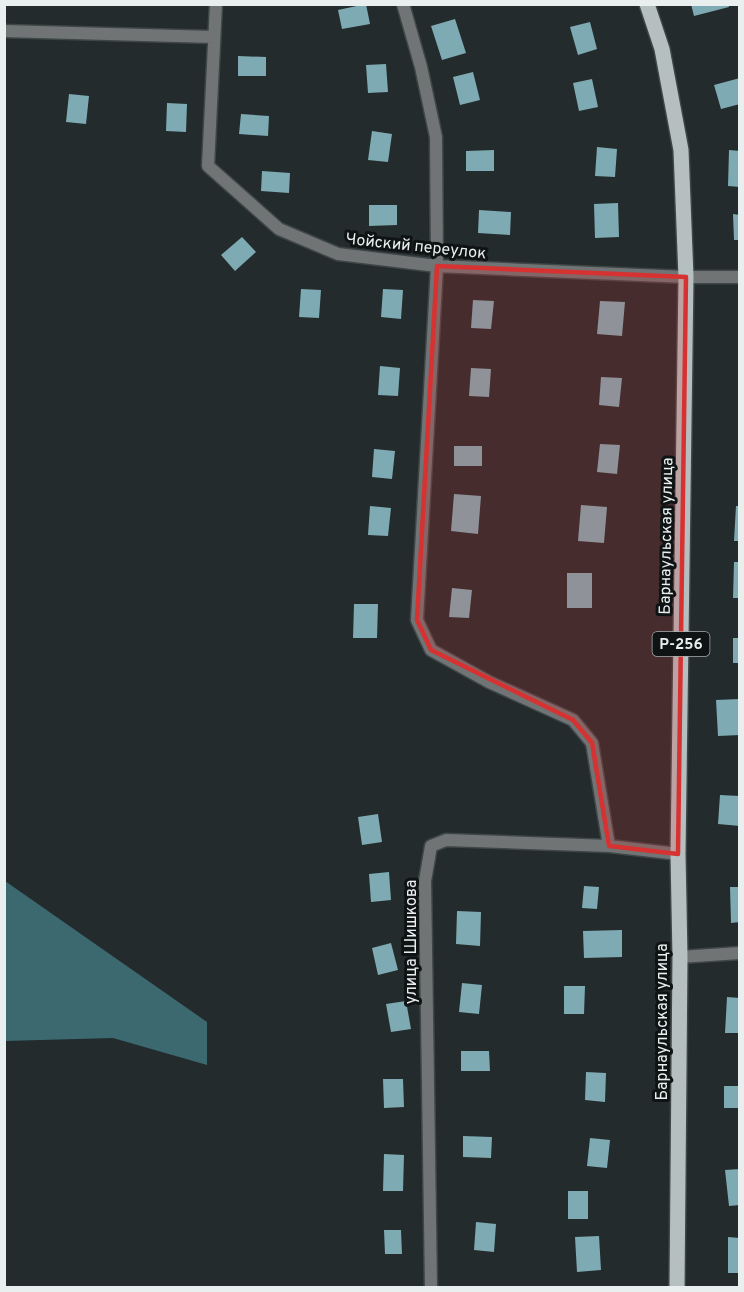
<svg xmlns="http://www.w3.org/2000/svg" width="744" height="1292" font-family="Overpass,sans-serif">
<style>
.forest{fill:#3c686f}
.building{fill:#7eabb3}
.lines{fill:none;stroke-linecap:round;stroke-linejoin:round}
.minor-casing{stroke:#3f4648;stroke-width:15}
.primary-casing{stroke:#3f4648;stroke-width:18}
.minor{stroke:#707475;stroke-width:12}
.primary{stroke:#b6bfc0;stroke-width:15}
.marked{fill:#d73232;fill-opacity:0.2;stroke:#d73232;stroke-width:4.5;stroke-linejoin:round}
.labels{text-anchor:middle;stroke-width:6;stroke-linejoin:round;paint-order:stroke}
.shield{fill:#0f1314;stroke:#a8acad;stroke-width:1.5}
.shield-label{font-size:15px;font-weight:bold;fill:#e9eeef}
.street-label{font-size:16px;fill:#e9eeef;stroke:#0f1314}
</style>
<rect width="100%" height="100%" fill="#232b2d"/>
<path class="forest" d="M 5,881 L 207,1022 L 207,1065 L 113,1038 L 5,1041 Z"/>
<path class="building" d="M 366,4 L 370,24 L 342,29 L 338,10 Z
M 691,4 L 728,4 L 729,7 L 694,16 Z
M 455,19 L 466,53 L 442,60 L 431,26 Z
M 590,22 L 597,49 L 578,55 L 570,27 Z
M 238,56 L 266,57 L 266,76 L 238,76 Z
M 386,64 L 388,92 L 368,93 L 366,65 Z
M 473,72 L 480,100 L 460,105 L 453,77 Z
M 740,78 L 740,104 L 721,109 L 714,85 Z
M 592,79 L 598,107 L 579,111 L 573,83 Z
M 69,94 L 89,96 L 86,124 L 66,122 Z
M 167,103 L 187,104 L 186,132 L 166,131 Z
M 241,114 L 269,116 L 268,136 L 239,134 Z
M 372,131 L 392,134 L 388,162 L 368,160 Z
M 597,147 L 617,149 L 615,177 L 595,176 Z
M 494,150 L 494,171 L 466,171 L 466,151 Z
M 729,150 L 740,151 L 740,187 L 728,186 Z
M 262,171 L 290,173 L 289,193 L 261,191 Z
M 618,203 L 619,237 L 595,238 L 594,204 Z
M 369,205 L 397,205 L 397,225 L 369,226 Z
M 479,210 L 511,212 L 510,235 L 478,233 Z
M 733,214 L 740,215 L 740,240 L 734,240 Z
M 242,237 L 256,252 L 235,271 L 221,255 Z
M 301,289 L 321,290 L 319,318 L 299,317 Z
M 383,289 L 403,290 L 401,319 L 381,317 Z
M 473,300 L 494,301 L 491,329 L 471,328 Z
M 600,301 L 625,302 L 622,336 L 597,334 Z
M 380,366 L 400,368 L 398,396 L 378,395 Z
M 471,368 L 491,369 L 489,397 L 469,396 Z
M 601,377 L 622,378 L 619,407 L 599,405 Z
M 600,444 L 620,445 L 617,474 L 597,472 Z
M 454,446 L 482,446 L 482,466 L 454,466 Z
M 374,449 L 395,451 L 392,479 L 372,477 Z
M 454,494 L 481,496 L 478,534 L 451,531 Z
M 581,505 L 607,507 L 604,543 L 578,541 Z
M 370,506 L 391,508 L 388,536 L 368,535 Z
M 736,506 L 740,506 L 740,541 L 734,541 Z
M 734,562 L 740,562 L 740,598 L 733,598 Z
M 567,573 L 592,573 L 592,608 L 567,608 Z
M 452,588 L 472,590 L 469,618 L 449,617 Z
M 354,604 L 378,604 L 377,638 L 353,638 Z
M 733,638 L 740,638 L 740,663 L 733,663 Z
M 740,699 L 740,735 L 718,736 L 716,700 Z
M 720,795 L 740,796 L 740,826 L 718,824 Z
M 378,814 L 382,842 L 362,845 L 358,817 Z
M 389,872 L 391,900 L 371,902 L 369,874 Z
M 584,886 L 599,887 L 597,909 L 582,908 Z
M 730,887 L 740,887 L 740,922 L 731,923 Z
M 457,911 L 481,912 L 480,946 L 456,944 Z
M 622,930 L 622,957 L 584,958 L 583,931 Z
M 391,943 L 398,970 L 378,975 L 372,948 Z
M 462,983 L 482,985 L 479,1014 L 459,1012 Z
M 564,986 L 585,986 L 584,1014 L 564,1014 Z
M 727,997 L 740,998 L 740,1033 L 725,1033 Z
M 406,1001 L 411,1029 L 391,1032 L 386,1004 Z
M 461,1051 L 489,1051 L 490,1071 L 461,1071 Z
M 586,1072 L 606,1073 L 605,1102 L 585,1100 Z
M 383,1079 L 403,1079 L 404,1107 L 384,1108 Z
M 724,1086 L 740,1086 L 740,1108 L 724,1108 Z
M 463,1136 L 492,1137 L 491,1158 L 463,1157 Z
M 590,1138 L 610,1140 L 607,1168 L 587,1166 Z
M 384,1154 L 404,1155 L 403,1191 L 383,1191 Z
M 740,1169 L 740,1205 L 729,1206 L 725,1170 Z
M 568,1191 L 588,1191 L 588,1219 L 568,1219 Z
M 476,1222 L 496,1224 L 494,1252 L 474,1250 Z
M 384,1230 L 401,1230 L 402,1254 L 385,1254 Z
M 599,1236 L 601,1270 L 577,1272 L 575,1237 Z
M 728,1237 L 740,1238 L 740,1273 L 728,1273 Z"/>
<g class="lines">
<defs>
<path id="minor" d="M 216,4 L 208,166 L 279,229 L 338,254 L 437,266 L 686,277 L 740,277
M 403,4 L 421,67 L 436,137 L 437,266 L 417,620 L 431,650 L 489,682 L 573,720 L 592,743 L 609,846
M 4,31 L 213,37
M 680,957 L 740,953
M 431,1288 L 425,881 L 431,846 L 446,840 L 609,846 L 678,854"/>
<path id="primary" d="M 647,4 L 662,49 L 681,150 L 686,277 L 678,854 L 680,957 L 677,1288"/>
</defs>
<use href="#minor" class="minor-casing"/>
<use href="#primary" class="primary-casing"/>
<use href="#minor" class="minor"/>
<use href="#primary" class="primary"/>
</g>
<path class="marked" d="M 437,266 L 686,277 L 678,854 L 609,846 L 592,743 L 573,720 L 431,650 L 417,620 Z"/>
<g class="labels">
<rect class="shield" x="652.5" y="632" width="57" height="24" rx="4.5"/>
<g class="shield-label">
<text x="681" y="649">Р-256</text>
</g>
<g class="street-label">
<text transform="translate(416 245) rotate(6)" y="6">Чойский переулок</text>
<text transform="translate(665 536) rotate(-89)" y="6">Барнаульская улица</text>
<text transform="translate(410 942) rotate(-90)" y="6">улица Шишкова</text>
<text transform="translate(661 1022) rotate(-90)" y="6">Барнаульская улица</text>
</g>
</g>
<rect width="744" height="1292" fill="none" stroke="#e9eeef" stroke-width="12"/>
</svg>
